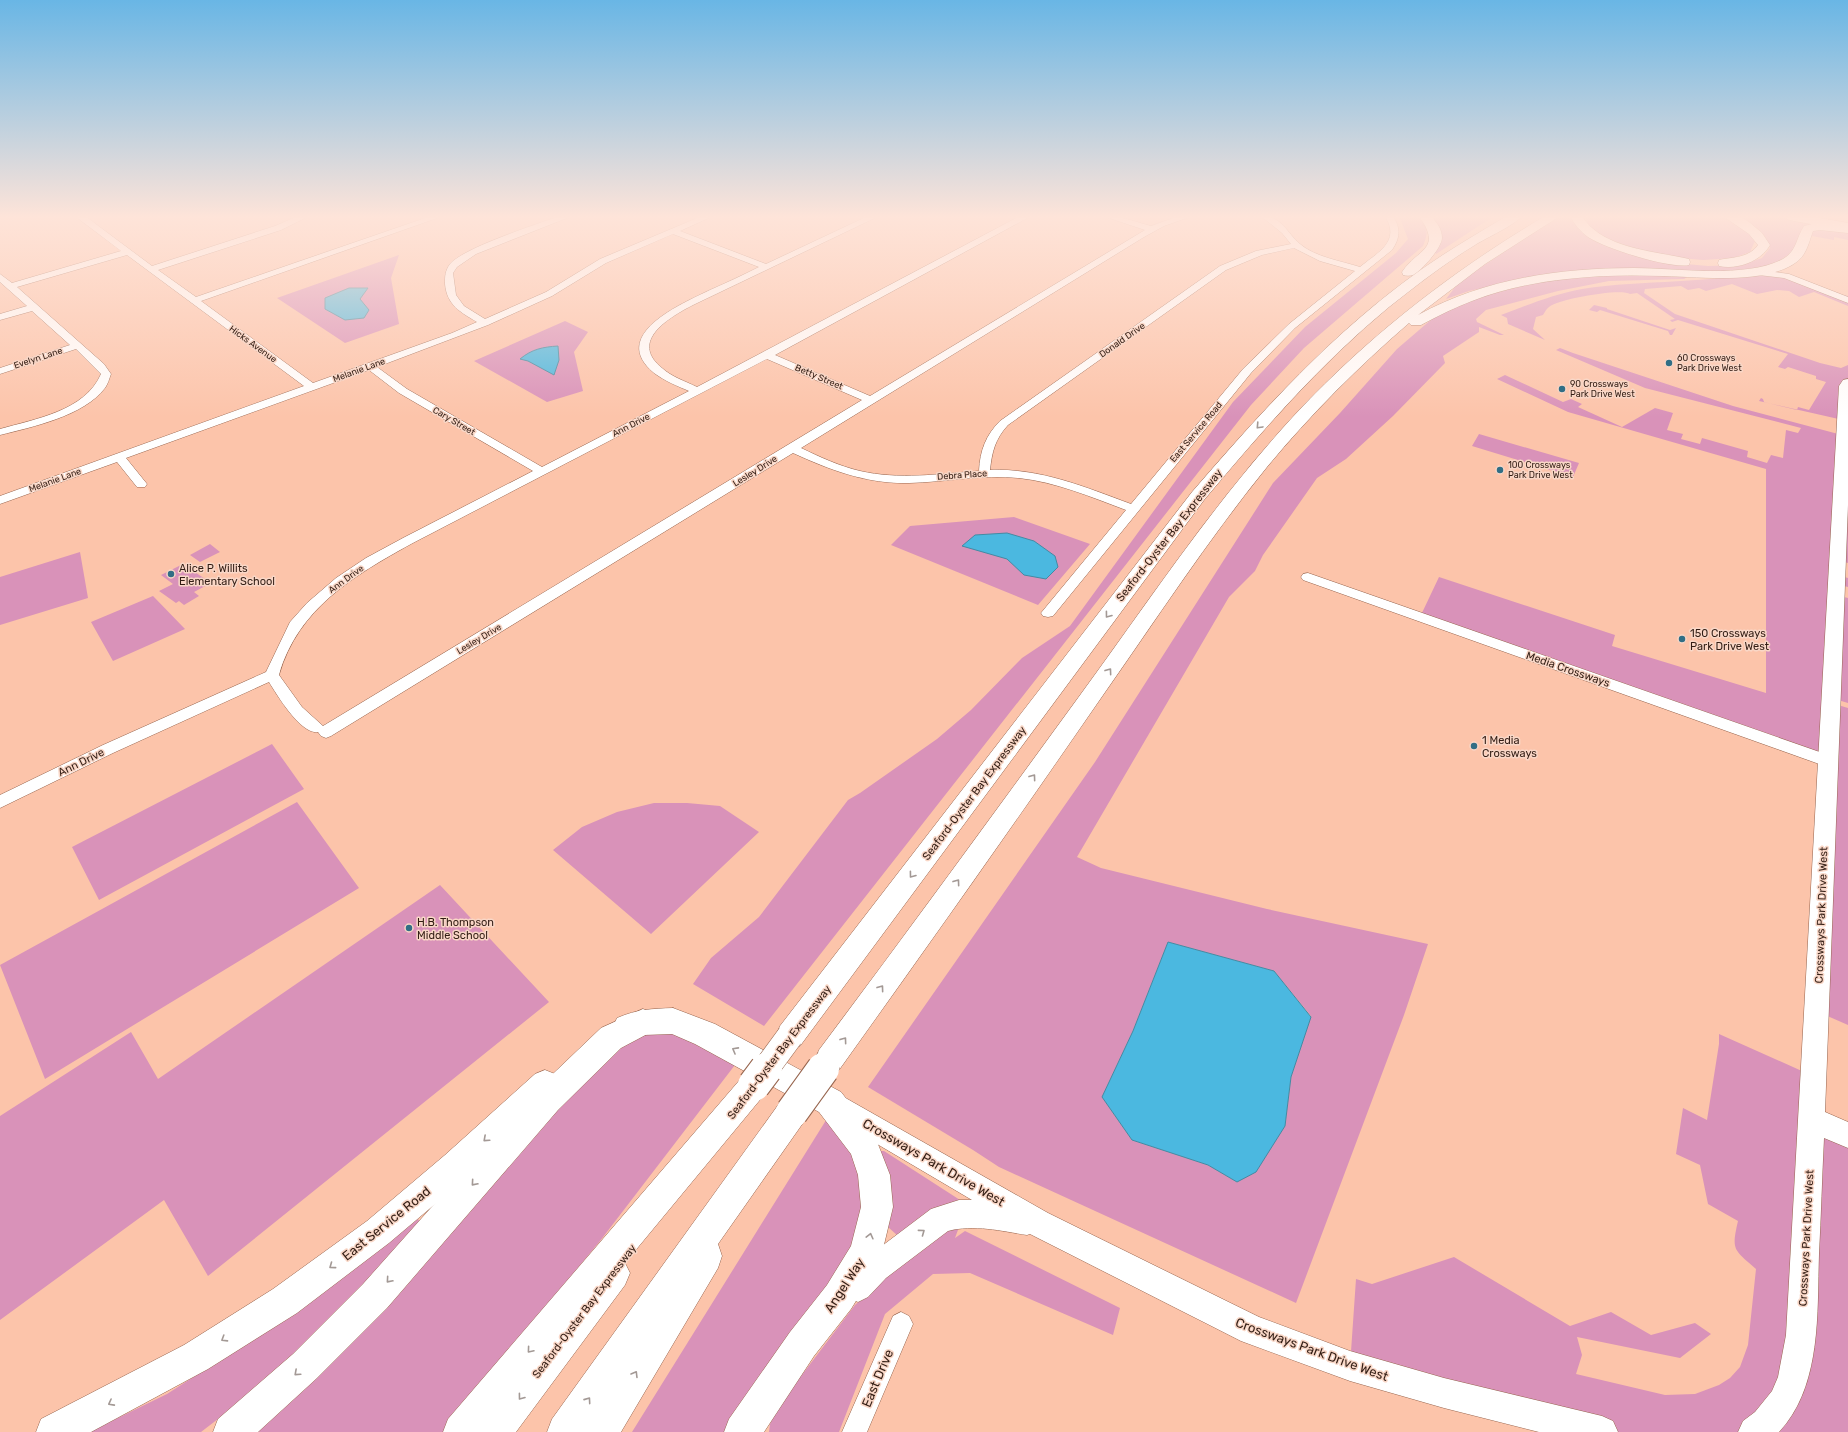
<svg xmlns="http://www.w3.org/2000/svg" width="1848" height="1432" font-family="Rubik,sans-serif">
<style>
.green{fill:#d992b9;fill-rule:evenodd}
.water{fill:#4bb8e0;stroke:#448aa3}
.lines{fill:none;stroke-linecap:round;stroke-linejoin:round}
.minor-casing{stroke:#97654e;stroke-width:1}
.tertiary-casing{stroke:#97654e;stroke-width:1}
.secondary-casing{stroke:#97654e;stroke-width:1}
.primary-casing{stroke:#97654e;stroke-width:1}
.motorway-casing{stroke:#97654e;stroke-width:1}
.minor{fill:#fff;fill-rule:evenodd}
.tertiary{fill:#fff;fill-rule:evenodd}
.secondary{fill:#fff;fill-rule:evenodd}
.primary{fill:#fff;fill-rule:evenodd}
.motorway{fill:#fff;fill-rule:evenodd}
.motorway-bridge-far1-casing{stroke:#97654e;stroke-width:27;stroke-linecap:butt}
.motorway-bridge-casing{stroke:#97654e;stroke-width:34;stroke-linecap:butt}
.motorway-bridge-far1{stroke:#fff;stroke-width:26}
.motorway-bridge{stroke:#fff;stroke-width:32}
.oneway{stroke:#a39995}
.poi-dot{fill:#316e85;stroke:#f9d7c7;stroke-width:1.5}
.labels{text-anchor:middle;stroke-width:3;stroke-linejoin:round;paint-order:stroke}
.far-street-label{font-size:9px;fill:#321d14;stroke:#f9d7c7}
.far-poi-label{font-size:9px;fill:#321d14;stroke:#f9d7c7;text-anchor:start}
.street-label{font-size:11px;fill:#321d14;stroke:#f9d7c7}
.poi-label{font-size:11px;fill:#321d14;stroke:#f9d7c7;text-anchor:start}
.near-street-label{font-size:13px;fill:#321d14;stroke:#f9d7c7}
</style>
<rect width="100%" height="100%" fill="#fcc4aa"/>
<path class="green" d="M 1399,216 L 1417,216 C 1428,228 1429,231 1423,246 L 1304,348 L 1251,405 L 764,1026 L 693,984 L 711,958 L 759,917 L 848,800 L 860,793 L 937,739 L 971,710 L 1022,658 L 1070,626 L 1233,402 L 1305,327 L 1396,253 L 1408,239 Z
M 1430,216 L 1494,216 L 1436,254 L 1435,252 L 1442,241 L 1438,227 Z
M 1562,216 L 1570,216 L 1570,219 L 1585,233 L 1675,263 L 1708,266 L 1742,265 L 1762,258 L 1770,248 C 1765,229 1751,224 1734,216 L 1781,216 L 1825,224 L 1817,225 C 1785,263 1778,266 1729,272 L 1526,278 L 1469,291 L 1446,299 L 1459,282 L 1531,234 Z
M 1585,216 L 1722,216 C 1736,222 1746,229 1755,241 L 1750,252 L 1733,258 L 1703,260 L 1668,257 L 1636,249 L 1606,238 L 1588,225 Z
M 1810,229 L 1848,229 L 1848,240 L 1834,237 L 1834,240 L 1806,235 Z
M 399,255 L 391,278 L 399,324 L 345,343 L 277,298 Z
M 1770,269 L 1827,292 L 1848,296 L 1848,306 L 1814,292 L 1799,297 L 1789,291 L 1777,290 L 1757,294 L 1732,284 L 1706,291 L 1699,288 L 1688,290 L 1681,286 L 1645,289 L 1644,293 L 1675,314 L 1820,363 L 1841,368 L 1848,365 L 1848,563 L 1837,560 L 1837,575 L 1848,578 L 1848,587 L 1836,584 L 1836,595 L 1848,598 L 1848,703 L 1838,700 L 1838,705 L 1848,708 L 1848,1025 L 1816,1011 L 1828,761 L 1421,615 L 1439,577 L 1615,635 L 1612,646 L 1766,693 L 1766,469 L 1568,412 L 1497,379 L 1505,375 L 1563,402 L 1571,399 L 1582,404 L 1578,407 L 1622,427 L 1655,408 L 1673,413 L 1667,430 L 1683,434 L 1681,439 L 1700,444 L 1702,438 L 1748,451 L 1747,457 L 1767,463 L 1771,455 L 1783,458 L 1786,430 L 1798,433 L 1801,428 L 1645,388 L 1556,350 L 1560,348 L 1573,353 L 1733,406 L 1842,435 L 1843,420 L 1759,401 L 1761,398 L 1763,399 L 1764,402 L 1797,410 L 1798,407 L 1809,410 L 1826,382 L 1816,379 L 1816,376 L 1788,367 L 1785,369 L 1778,367 L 1788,354 L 1678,320 L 1672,322 L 1670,320 L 1675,319 L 1637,293 L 1630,294 C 1621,288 1558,299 1549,307 C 1546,309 1545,312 1543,315 L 1536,317 L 1533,329 L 1545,340 L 1508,324 L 1507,318 L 1501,315 C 1528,305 1554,294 1582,289 C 1645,279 1709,285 1770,269 Z
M 1657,273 L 1687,277 L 1684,279 L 1609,281 L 1558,291 L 1486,310 L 1476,319 L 1477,322 L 1504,335 L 1500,335 L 1479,327 L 1479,332 L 1443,356 L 1445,363 L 1393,416 L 1346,459 L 1317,478 L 1263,555 L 1255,571 L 1229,597 L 1077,857 L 1101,868 L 1267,909 L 1428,944 L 1404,1015 L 1296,1303 L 999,1167 L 973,1150 L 868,1087 L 1095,762 L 1273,483 L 1340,413 L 1397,349 L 1447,306 L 1558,276 ZM 1168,942 L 1274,971 L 1311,1016 L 1291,1077 L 1285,1126 L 1237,1182 L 1208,1165 L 1132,1140 L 1102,1097 L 1133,1031 Z
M 1594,305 L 1607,308 L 1607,309 L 1670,330 L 1676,328 L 1672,335 L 1670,335 L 1668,331 L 1600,310 L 1597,312 L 1589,310 Z
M 565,321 L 588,332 L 574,352 L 583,391 L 547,402 L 474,361 Z
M 1479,434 L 1579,463 L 1573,477 L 1472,446 Z
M 1014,517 L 1090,544 L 1038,605 L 891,545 L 910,526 Z
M 210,544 L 220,552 L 200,562 L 190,555 Z
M 80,552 L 88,598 L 0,625 L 0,577 Z
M 183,564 L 211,583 L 194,592 L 199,596 L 184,605 L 179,601 L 176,603 L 159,591 L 173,584 L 161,575 Z
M 153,596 L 185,629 L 113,661 L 91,622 Z
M 272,744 L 304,789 L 99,900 L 72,847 Z
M 297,802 L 359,888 L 45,1079 L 0,965 Z
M 654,803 L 687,803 L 720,806 L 759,832 L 651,934 L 553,850 L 582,827 L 617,812 Z
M 440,885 L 549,1002 L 208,1276 L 164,1200 L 0,1320 L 0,1116 L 131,1032 L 158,1079 Z
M 673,1032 L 738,1061 L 600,1241 L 443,1432 L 246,1432 L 601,1055 L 639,1035 Z
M 1719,1034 L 1813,1076 L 1811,1120 L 1848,1134 L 1848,1432 L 1610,1432 L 1350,1366 L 1356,1279 L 1372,1284 L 1454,1257 L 1570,1326 L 1611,1312 L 1651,1335 L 1695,1323 L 1711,1334 L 1680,1358 L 1577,1337 L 1582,1355 L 1576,1374 L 1665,1395 L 1695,1394 L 1719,1385 L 1730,1378 L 1740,1367 L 1748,1345 L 1756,1269 C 1734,1249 1731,1251 1738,1221 L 1708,1204 L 1700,1165 L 1676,1154 L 1683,1108 L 1707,1120 L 1719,1044 Z
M 828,1117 L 844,1129 L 869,1191 L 845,1268 L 728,1432 L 632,1432 Z
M 881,1151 L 884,1151 L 960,1200 L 898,1236 L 888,1227 L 880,1154 Z
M 418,1219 L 421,1224 L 327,1324 L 231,1409 L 201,1432 L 89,1432 L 167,1394 L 304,1306 Z
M 962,1219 L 955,1238 L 965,1231 L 1120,1308 L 1113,1335 L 970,1273 L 933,1274 L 885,1314 L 839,1432 L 769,1432 L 770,1424 L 779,1405 L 855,1305 L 928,1241 Z"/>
<path class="water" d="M 349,288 L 368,288 L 360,299 L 369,310 L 364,318 L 345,320 L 325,309 L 325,298 Z
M 558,346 L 559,360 L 554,375 L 528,361 L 520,359 C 532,349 543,347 558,346 Z
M 1007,533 L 1034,541 L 1055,556 L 1058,567 L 1046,579 L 1024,575 L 1007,559 L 962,546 L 975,535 Z
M 1168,942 L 1274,971 L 1311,1017 L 1291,1077 L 1285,1126 L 1256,1172 L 1237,1182 L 1208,1165 L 1132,1140 L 1102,1097 L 1133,1031 Z"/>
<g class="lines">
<defs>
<path id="minor" d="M 75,216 L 85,216 L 152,266 L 275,226 L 298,216 L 309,216 L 281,230 L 158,270 L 196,297 L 431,216 L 443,216 L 201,301 L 313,383 L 452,333 L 477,322 C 460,312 447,305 445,284 C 445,276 445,271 450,264 C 465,247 535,225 560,216 L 572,216 L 476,254 L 457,267 L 453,273 L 456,295 L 464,306 L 485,319 L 546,292 L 600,259 L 702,216 L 713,216 L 680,231 L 766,264 L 868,216 L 879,216 L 693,305 C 670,317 628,341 662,368 C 672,377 685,381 697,387 L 1020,216 L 1031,216 L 775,355 L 870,396 L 1145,230 L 1103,216 L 1116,216 L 1151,226 L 1179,216 L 1192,216 L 1164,226 L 1144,237 L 801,448 C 820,457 839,466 860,471 C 899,480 939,474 979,471 C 980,450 986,435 1000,421 L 1220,266 L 1256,251 L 1291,244 L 1282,233 L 1261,216 C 1282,216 1286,232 1300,244 C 1315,257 1341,261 1360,267 C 1378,252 1401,242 1385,216 L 1393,216 C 1401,229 1400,238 1392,250 L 1295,328 L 1251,373 L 1053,616 L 1048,617 L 1043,616 L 1041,613 L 1126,510 C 1091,497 1056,482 1019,478 C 982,474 946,482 909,483 C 867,484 830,470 793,453 L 331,736 L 326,738 L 321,736 L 318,732 C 301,735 277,695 269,682 L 113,753 L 0,808 L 0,795 L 103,745 L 266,672 L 290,622 L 307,603 L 336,578 L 366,558 L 403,538 L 533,471 L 399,393 L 369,370 L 126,458 L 147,484 L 145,487 L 137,487 L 117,462 L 0,504 L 0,496 L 304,386 L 127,255 L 17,287 L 104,364 L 111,374 C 109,379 108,384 105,388 C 84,416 32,427 0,435 L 0,429 C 35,419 85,411 101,374 L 76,349 L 0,374 L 0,368 L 70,345 L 32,311 L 0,320 L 0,314 L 27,306 L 0,282 L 0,274 L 12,283 L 121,251 ZM 673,234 L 759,267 C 743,275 726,283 710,290 C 681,304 608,335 654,373 C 665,381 677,386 689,391 L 542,467 L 407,389 L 377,367 L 488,325 L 552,296 L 606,263 ZM 1294,248 L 1320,261 L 1355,271 L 1289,324 L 1243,369 L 1131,504 C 1085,487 1040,468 990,470 C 992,452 995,439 1008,425 L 1226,270 L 1262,255 ZM 767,359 L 862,400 L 323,726 L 302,707 L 279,675 C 298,608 355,575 411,544 Z
M 1753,269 L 1789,274 L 1848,297 L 1848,303 L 1784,278 L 1750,274 L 1749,272 L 1750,270 Z
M 1308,573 L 1834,757 L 1836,761 L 1834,765 L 1828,767 L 1822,765 L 1303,580 L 1301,577 L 1303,574 Z
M 901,1312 L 909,1316 L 913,1324 L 867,1432 L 842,1432 L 893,1316 Z"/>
<path id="tertiary" d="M 1848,379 L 1848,505 L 1825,1112 L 1848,1122 L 1848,1148 L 1824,1138 C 1822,1177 1821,1216 1819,1254 C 1817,1312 1822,1386 1779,1432 L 1738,1432 L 1743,1421 L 1755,1412 L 1772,1391 L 1778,1377 L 1786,1335 L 1839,386 L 1843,380 Z
M 842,1096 L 1048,1213 L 1259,1317 L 1350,1351 L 1444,1378 L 1602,1416 L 1613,1421 L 1618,1432 L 1539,1432 L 1444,1408 L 1350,1381 L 1241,1341 L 1030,1234 L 1027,1235 C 1001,1231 974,1224 948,1231 L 886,1278 L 868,1297 L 858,1302 L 848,1297 L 843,1287 L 848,1277 L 866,1258 L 931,1209 L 959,1200 L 972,1200 L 833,1118 L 829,1109 L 833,1100 Z"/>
<path id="secondary" d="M 673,1008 L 715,1024 L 841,1092 L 874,1134 L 890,1175 L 893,1207 L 882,1253 L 878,1265 L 851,1309 L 814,1356 L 764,1432 L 724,1432 L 729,1419 L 790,1332 L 827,1285 L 851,1246 L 861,1207 L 858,1175 L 851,1154 L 819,1112 L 695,1044 L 672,1034 L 643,1035 L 627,1040 L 617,1036 L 613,1027 L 617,1018 C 638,1009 651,1009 673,1008 Z
M 545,1070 L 555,1074 L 560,1084 L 555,1094 L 467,1177 L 389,1243 L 297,1313 L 208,1369 L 91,1432 L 36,1432 L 41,1419 L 184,1345 L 273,1289 L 367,1221 L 445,1155 L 535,1074 Z"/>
<path id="primary" d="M 1783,216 L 1809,216 L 1848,223 L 1848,231 L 1789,220 Z"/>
<path id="motorway" d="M 1419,216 L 1431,216 C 1437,223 1442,229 1442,238 C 1441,249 1422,270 1413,275 C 1410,276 1406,276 1403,275 L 1402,272 C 1418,248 1443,250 1419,216 Z
M 1507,216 L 1522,216 C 1515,225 1486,238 1475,245 C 1445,263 1417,285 1389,307 C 1320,364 1261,432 1204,500 L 800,1046 L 790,1050 L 780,1046 L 776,1036 L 780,1026 L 1192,492 C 1261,412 1334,331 1422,269 C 1449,250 1478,233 1507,216 Z
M 1545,216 L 1560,216 L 1485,264 L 1418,315 C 1484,279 1559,268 1634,268 C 1676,268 1746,279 1783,259 C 1797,251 1796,238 1804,226 L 1820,222 L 1848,225 L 1848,233 L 1820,230 L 1813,231 C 1809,242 1807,253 1798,261 C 1768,285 1701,277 1664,276 C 1632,275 1599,275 1567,279 C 1511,285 1470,298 1421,325 L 1411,325 L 1409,323 C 1358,367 1310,415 1267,467 C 1207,541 1155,621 1101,698 C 1015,823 927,947 839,1070 L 829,1074 L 819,1070 L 815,1060 L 819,1050 C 906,934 992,816 1078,698 C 1144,608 1206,514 1281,430 C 1357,345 1447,274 1545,216 Z
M 1570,216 L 1582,216 C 1602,249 1655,251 1689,259 L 1690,262 L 1689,265 C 1670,269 1604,248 1588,237 C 1580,231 1575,225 1570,216 Z
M 1723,216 L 1739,216 L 1749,222 L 1762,233 L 1770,245 C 1761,261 1738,270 1719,266 L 1718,263 L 1719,260 C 1733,257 1749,258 1758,245 L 1749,234 Z
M 643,1009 L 653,1013 L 657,1022 L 653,1031 L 621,1048 L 558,1110 L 387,1308 L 317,1378 L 258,1432 L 213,1432 L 218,1419 L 293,1354 L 363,1284 L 536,1090 L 601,1028 Z
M 754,1071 L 764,1075 L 769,1085 L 764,1095 L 625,1263 L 630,1273 L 625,1285 L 516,1432 L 443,1432 L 448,1419 L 744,1075 Z
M 792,1097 L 803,1101 L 807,1112 L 803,1123 L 718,1244 L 722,1256 L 718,1268 L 621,1432 L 547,1432 L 552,1419 L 781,1101 Z"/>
</defs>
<use href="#minor" class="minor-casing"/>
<use href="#tertiary" class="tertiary-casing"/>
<use href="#secondary" class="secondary-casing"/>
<use href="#primary" class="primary-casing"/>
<use href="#motorway" class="motorway-casing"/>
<use href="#minor" class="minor"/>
<use href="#tertiary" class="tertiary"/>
<use href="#secondary" class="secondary"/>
<use href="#primary" class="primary"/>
<use href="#motorway" class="motorway"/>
<defs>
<path id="motorway-bridge-far1" d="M 765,1070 L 790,1036
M 822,1070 L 829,1060"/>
<path id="motorway-bridge" d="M 754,1085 L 766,1069
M 792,1112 L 823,1069"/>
</defs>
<use href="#motorway-bridge-far1" class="motorway-bridge-far1-casing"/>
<use href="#motorway-bridge" class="motorway-bridge-casing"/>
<use href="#motorway-bridge-far1" class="motorway-bridge-far1"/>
<use href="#motorway-bridge" class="motorway-bridge"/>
</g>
<defs><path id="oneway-chevron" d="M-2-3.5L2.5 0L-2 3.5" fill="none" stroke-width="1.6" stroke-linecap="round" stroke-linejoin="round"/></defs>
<g class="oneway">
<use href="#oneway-chevron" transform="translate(1259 426) rotate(133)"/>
<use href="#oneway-chevron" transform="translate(1108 615) rotate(127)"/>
<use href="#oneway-chevron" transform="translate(1109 671) rotate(-54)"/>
<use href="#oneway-chevron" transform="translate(1033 777) rotate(-54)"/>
<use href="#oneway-chevron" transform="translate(912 875) rotate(127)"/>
<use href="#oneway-chevron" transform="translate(957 882) rotate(-54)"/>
<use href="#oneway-chevron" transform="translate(881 988) rotate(-54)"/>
<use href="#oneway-chevron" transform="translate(844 1040) rotate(-54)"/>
<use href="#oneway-chevron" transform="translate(735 1050) rotate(-151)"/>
<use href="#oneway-chevron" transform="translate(486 1139) rotate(138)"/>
<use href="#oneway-chevron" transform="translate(474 1183) rotate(131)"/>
<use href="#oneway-chevron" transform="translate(922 1232) rotate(-36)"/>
<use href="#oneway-chevron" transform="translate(870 1236) rotate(-76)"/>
<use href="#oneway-chevron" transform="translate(332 1266) rotate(144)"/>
<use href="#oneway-chevron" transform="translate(389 1280) rotate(131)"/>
<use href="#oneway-chevron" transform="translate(224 1339) rotate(148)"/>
<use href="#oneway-chevron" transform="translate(530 1350) rotate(130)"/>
<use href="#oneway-chevron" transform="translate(297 1373) rotate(138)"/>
<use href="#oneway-chevron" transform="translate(635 1374) rotate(-59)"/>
<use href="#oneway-chevron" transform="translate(521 1397) rotate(127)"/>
<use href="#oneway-chevron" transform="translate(588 1400) rotate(-55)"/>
<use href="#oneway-chevron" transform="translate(111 1403) rotate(152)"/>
</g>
<linearGradient id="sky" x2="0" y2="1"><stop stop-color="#69b6e5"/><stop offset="0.52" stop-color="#fee4d9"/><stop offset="1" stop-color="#fee4d9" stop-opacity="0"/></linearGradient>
<rect width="1848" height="417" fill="url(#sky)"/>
<g class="poi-dot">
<circle cx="1669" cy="363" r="4"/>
<circle cx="1562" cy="389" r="4"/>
<circle cx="1500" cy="470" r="4"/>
<circle cx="171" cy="574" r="4"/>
<circle cx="1682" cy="639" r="4"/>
<circle cx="1474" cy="746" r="4"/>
<circle cx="409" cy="928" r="4"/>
</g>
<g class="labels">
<g class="far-street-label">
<text transform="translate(1122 340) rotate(-35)" y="3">Donald Drive</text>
<text transform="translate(253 344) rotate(36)" y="3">Hicks Avenue</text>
<text transform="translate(38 358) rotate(-18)" y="3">Evelyn Lane</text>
<text transform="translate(359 370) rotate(-20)" y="3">Melanie Lane</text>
<text transform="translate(819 377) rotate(23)" y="3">Betty Street</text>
<text transform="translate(454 421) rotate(30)" y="3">Cary Street</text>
<text transform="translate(631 425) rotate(-27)" y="3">Ann Drive</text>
<text transform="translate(1196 432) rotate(-50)" y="3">East Service Road</text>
<text transform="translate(755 471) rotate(-32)" y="3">Lesley Drive</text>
<text transform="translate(962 475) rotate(-4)" y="3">Debra Place</text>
<text transform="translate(55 480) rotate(-20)" y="3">Melanie Lane</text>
<text transform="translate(346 579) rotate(-36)" y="3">Ann Drive</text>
<text transform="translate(479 639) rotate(-31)" y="3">Lesley Drive</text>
</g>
<g class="far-poi-label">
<text x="1677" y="361">60 Crossways<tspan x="1677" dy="10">Park Drive West</tspan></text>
<text x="1570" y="387">90 Crossways<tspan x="1570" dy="10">Park Drive West</tspan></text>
<text x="1508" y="468">100 Crossways<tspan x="1508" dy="10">Park Drive West</tspan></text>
</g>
<g class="street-label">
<text transform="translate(1169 535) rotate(-52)" y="4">Seaford-Oyster Bay Expressway</text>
<text transform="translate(1568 669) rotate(19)" y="4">Media Crossways</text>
<text transform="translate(81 762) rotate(-26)" y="4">Ann Drive</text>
<text transform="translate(974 793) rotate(-53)" y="4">Seaford-Oyster Bay Expressway</text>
<text transform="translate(1821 915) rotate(-88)" y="4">Crossways Park Drive West</text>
<text transform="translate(779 1052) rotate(-53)" y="4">Seaford-Oyster Bay Expressway</text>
<text transform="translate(1806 1238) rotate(-87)" y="4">Crossways Park Drive West</text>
<text transform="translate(584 1311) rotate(-53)" y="4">Seaford-Oyster Bay Expressway</text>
</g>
<g class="poi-label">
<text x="179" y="572">Alice P. Willits<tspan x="179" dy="13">Elementary School</tspan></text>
<text x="1690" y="637">150 Crossways<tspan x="1690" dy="13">Park Drive West</tspan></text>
<text x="1482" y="744">1 Media<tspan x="1482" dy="13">Crossways</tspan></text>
<text x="417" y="926">H.B. Thompson<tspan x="417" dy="13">Middle School</tspan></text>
</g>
<g class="near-street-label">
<text transform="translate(934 1162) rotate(30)" y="5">Crossways Park Drive West</text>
<text transform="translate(386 1223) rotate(-39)" y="5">East Service Road</text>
<text transform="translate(844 1285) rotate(-57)" y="5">Angel Way</text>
<text transform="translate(1312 1349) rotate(20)" y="5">Crossways Park Drive West</text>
<text transform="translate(877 1378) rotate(-67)" y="5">East Drive</text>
</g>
</g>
</svg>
